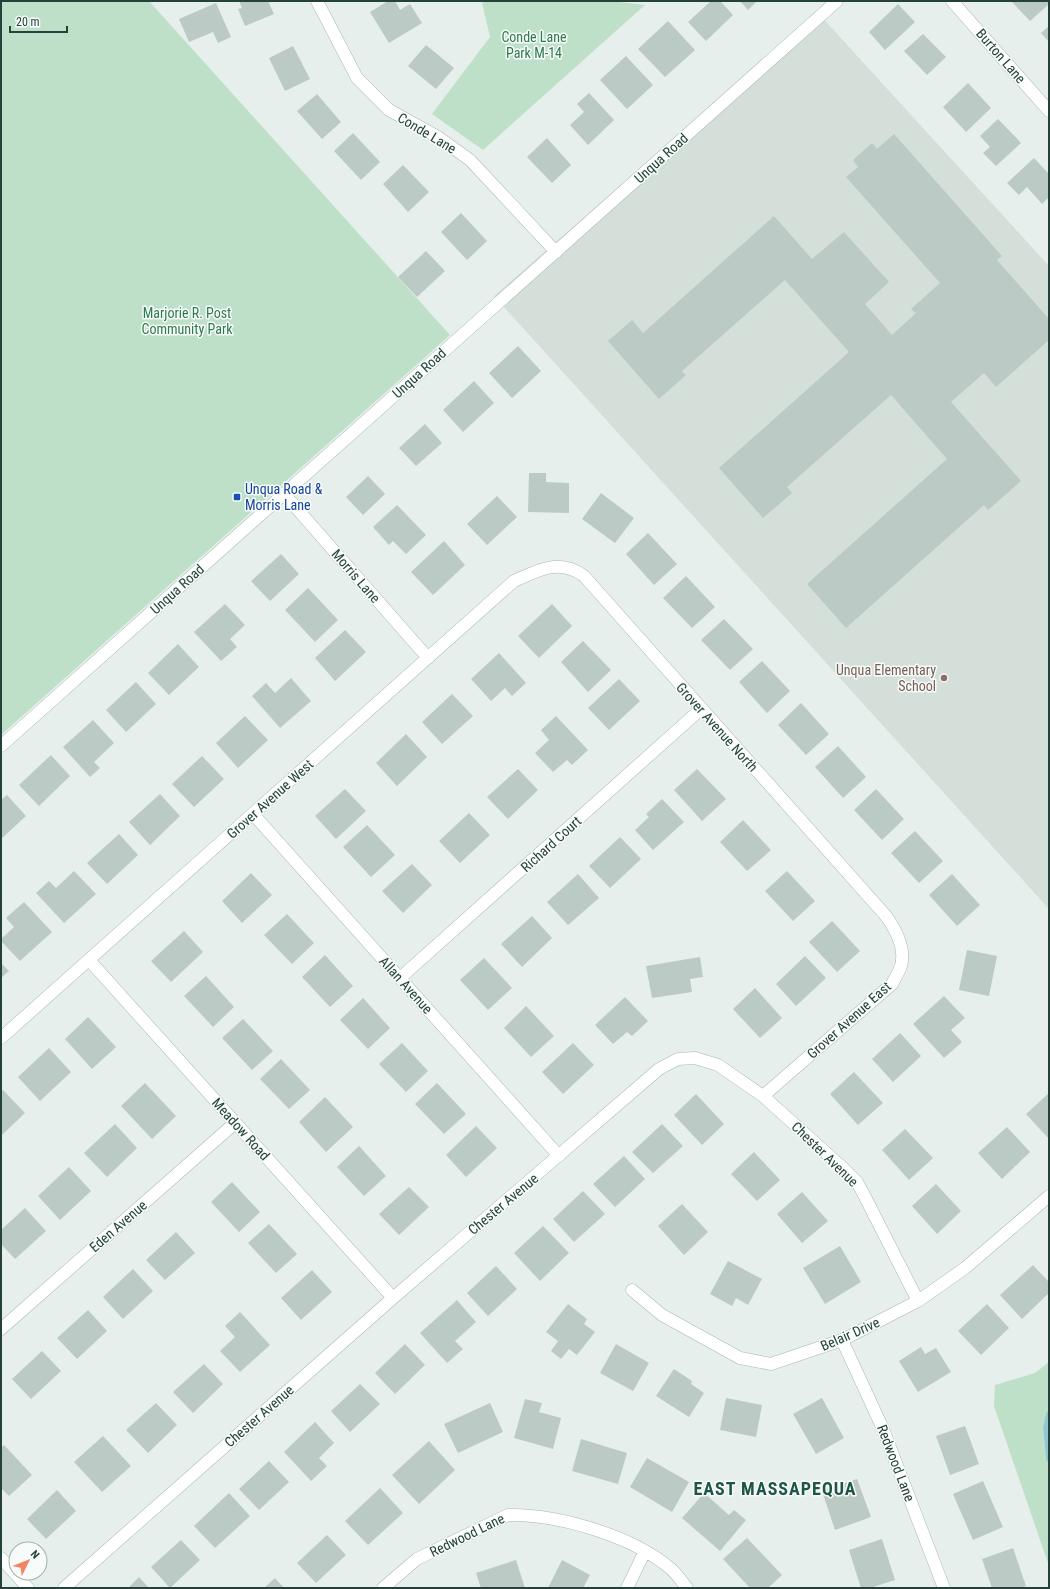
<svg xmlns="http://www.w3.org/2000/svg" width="1050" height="1589" font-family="'Roboto Condensed',sans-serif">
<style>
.built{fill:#d4dfda}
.green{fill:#bfe0c8}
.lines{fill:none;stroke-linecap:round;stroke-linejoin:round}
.stream{stroke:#8ec9d4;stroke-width:5.5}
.building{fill:#bbcac4}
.minor-casing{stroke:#a8b8b2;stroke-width:13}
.tertiary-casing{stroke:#a8b8b2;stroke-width:13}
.minor{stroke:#fff;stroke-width:12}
.tertiary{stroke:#fff;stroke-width:12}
.transit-dot{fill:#1a4fb4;stroke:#f7fbf9;stroke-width:1.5}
.education-dot{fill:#8d6e63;stroke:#f7fbf9;stroke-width:1.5}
.labels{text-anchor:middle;stroke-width:3;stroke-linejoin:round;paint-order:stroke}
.park-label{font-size:14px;fill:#2d7a4b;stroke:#f7fbf9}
.street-label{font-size:14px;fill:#24423a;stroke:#f7fbf9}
.transit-label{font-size:14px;fill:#164399;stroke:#f7fbf9;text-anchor:start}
.education-label{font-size:14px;fill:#785e54;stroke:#f7fbf9;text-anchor:end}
.district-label{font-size:18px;font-weight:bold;letter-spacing:1px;fill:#1f5548;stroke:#f7fbf9}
</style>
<rect width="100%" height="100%" fill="#e6efeb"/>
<path class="built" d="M 818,13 L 1049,266 L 1049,909 L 494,296 Z"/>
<path class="green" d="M 1,1 L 149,1 L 450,335 L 1,735 Z
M 486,1 L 610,1 L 645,5 L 483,150 L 432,114 L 490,37 L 482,3 Z
M 1049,1362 L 1049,1566 L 994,1406 L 995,1385 L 1035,1373 Z"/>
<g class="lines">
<path class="stream" d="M 1049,1414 L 1046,1427 L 1049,1459"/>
</g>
<path class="building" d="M 239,1 L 268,1 L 274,14 L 245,26 L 238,9 L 242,8 Z
M 388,1 L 395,1 L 400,10 L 410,4 L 422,23 L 389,43 L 370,12 Z
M 711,1 L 720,1 L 733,15 L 706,41 L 688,22 Z
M 740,1 L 757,1 L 748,10 Z
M 1011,1 L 1048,1 L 1049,4 L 1030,21 Z
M 216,3 L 231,37 L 218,43 L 213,32 L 189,42 L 179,19 Z
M 898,4 L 915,22 L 885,50 L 869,32 Z
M 668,21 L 695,50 L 665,77 L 638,49 Z
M 1049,26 L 1049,42 L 1041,33 Z
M 923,34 L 946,57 L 927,75 L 904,51 Z
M 426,45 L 454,68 L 436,89 L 408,66 Z
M 293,46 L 310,79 L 285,91 L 269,58 Z
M 626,56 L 653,85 L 627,109 L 600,80 Z
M 968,83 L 991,108 L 966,132 L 943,107 Z
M 589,93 L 614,120 L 588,145 L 570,125 L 584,112 L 577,104 Z
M 317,94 L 341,122 L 322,139 L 297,111 Z
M 998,119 L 1021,143 L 996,166 L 983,153 L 990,147 L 980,136 Z
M 353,133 L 380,162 L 361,180 L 334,151 Z
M 894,134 L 1002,256 L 997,260 L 1049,319 L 1049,340 L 996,387 L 984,373 L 951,402 L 1021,481 L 988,510 L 984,505 L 846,628 L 807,584 L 947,459 L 891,395 L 787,487 L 792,493 L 763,518 L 719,468 L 849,352 L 785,280 L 682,371 L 686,375 L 659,399 L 608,341 L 632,320 L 643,333 L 774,216 L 812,259 L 844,232 L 889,282 L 865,304 L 892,335 L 916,313 L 911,309 L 940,283 L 846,177 L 858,167 L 853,160 L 872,143 L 877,149 Z
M 547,138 L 571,165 L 552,183 L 527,157 Z
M 1034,158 L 1049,174 L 1049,197 L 1042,204 L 1027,187 L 1019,195 L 1007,183 Z
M 403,165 L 429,192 L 408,212 L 383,184 Z
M 461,213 L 487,241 L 467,260 L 441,232 Z
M 426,251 L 445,271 L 417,297 L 398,277 Z
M 518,346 L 541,371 L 512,398 L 489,373 Z
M 474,381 L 494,403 L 463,432 L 443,410 Z
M 425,424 L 442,443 L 416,466 L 399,448 Z
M 529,473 L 546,473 L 546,482 L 569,483 L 569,513 L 528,512 Z
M 368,476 L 385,494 L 363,515 L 346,497 Z
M 601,493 L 634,518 L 615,543 L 582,519 Z
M 497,496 L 517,517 L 487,545 L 467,524 Z
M 397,505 L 426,535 L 406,554 L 393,541 L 389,545 L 373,527 Z
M 648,533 L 677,564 L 654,585 L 626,554 Z
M 444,541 L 465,565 L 433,595 L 411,572 Z
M 281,554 L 299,574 L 270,601 L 251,581 Z
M 686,576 L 715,607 L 692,628 L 663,598 Z
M 308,588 L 338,620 L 315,642 L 285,610 Z
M 225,604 L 245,625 L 230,639 L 237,647 L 221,661 L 194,632 Z
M 552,604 L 572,626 L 539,658 L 518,636 Z
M 724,619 L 753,649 L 730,670 L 701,640 Z
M 345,630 L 366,652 L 335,681 L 315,658 Z
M 583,641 L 611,670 L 588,692 L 561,662 Z
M 178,644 L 199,667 L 169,695 L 148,673 Z
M 499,653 L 526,683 L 512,696 L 505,688 L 491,701 L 471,679 Z
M 762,661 L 790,691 L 767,713 L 739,682 Z
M 291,678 L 311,701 L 280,728 L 252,696 L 266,683 L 275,693 Z
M 619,679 L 640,701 L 609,730 L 588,708 Z
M 136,682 L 156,704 L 126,732 L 106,710 Z
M 452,694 L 473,716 L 442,744 L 422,722 Z
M 801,703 L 829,734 L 806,755 L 778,725 Z
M 245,716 L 268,740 L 238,768 L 216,743 Z
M 556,716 L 588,750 L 572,765 L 567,760 L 553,772 L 535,753 L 549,740 L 541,730 Z
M 93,720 L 114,743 L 94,762 L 100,768 L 90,777 L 63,747 Z
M 406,734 L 427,757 L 397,786 L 376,763 Z
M 838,746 L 866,777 L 843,798 L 815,767 Z
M 51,755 L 70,776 L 39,806 L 19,785 Z
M 202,756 L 224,779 L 194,807 L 172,784 Z
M 518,769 L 538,790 L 508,819 L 487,797 Z
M 697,769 L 726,799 L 702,821 L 674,790 Z
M 345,789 L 366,811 L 336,839 L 315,816 Z
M 876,789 L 904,819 L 882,840 L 854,810 Z
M 160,794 L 180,816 L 150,845 L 129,822 Z
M 7,795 L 26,816 L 1,839 L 1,800 Z
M 662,799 L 684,822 L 653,850 L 635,830 L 649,817 L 646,814 Z
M 469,813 L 490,835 L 460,863 L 439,841 Z
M 743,820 L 771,850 L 747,871 L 720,842 Z
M 367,825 L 395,855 L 371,877 L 343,847 Z
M 915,831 L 943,861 L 919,883 L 891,853 Z
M 119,834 L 138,855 L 107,884 L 87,863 Z
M 620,837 L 641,859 L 610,888 L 589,866 Z
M 412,864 L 432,885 L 403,913 L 382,891 Z
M 74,871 L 96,894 L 64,923 L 36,893 L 49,881 L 56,888 Z
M 787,871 L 815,901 L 793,921 L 765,891 Z
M 251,873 L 272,895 L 242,923 L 222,901 Z
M 578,874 L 599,898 L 568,925 L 547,902 Z
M 952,874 L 980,905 L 957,926 L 929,895 Z
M 24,902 L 52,932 L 20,961 L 1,941 L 1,939 L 14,927 L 6,918 Z
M 287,914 L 314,943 L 292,964 L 264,935 Z
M 532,916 L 552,938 L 522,967 L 501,944 Z
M 832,921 L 860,951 L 837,972 L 809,942 Z
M 184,931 L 203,952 L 171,982 L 151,961 Z
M 967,950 L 997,956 L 989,996 L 959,990 Z
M 325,955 L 353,986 L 330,1007 L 302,977 Z
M 805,956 L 826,978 L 796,1006 L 776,984 Z
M 700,957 L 703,977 L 690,979 L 692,992 L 652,998 L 646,966 Z
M 484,958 L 512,988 L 488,1010 L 460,980 Z
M 1,963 L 9,971 L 1,978 Z
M 206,976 L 234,1007 L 213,1027 L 184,996 Z
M 755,988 L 782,1018 L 760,1038 L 733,1009 Z
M 944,996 L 965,1018 L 951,1030 L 962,1042 L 944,1058 L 913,1024 Z
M 625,997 L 648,1021 L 632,1036 L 627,1032 L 613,1044 L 595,1025 Z
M 363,998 L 390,1028 L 368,1049 L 340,1020 Z
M 526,1006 L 554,1036 L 531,1057 L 504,1028 Z
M 88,1017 L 116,1047 L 92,1069 L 65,1039 Z
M 243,1019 L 273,1051 L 252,1070 L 222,1038 Z
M 900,1033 L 921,1056 L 893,1082 L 872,1059 Z
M 402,1043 L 428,1071 L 406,1092 L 379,1064 Z
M 573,1043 L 594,1065 L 563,1094 L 542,1072 Z
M 49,1048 L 71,1072 L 40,1101 L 18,1077 Z
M 281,1059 L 310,1090 L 289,1109 L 260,1079 Z
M 854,1072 L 883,1103 L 858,1125 L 830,1094 Z
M 145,1083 L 176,1116 L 152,1139 L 121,1106 Z
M 437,1083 L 466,1114 L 444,1134 L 415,1104 Z
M 3,1090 L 25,1113 L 1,1136 L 1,1091 Z
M 1049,1093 L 1049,1139 L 1026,1114 Z
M 696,1094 L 724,1124 L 702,1145 L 674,1115 Z
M 325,1097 L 353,1127 L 326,1152 L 299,1122 Z
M 115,1124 L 137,1148 L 107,1177 L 84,1153 Z
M 662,1124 L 683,1146 L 653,1173 L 632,1152 Z
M 476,1126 L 497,1148 L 466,1177 L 446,1155 Z
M 1007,1127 L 1030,1152 L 1002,1179 L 978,1153 Z
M 905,1129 L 933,1158 L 909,1180 L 882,1150 Z
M 359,1146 L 386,1176 L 364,1196 L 337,1167 Z
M 754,1152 L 780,1180 L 757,1201 L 731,1174 Z
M 624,1156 L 645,1179 L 615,1207 L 593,1184 Z
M 69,1167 L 91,1191 L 60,1220 L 38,1196 Z
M 232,1182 L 260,1212 L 239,1232 L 211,1202 Z
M 936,1184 L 961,1211 L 937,1234 L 912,1206 Z
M 409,1187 L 429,1207 L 399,1235 L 379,1214 Z
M 583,1191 L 605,1214 L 574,1242 L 553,1219 Z
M 802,1192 L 828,1221 L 802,1243 L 777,1214 Z
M 682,1204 L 708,1232 L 684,1255 L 658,1226 Z
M 25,1208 L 46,1231 L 15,1259 L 1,1244 L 1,1230 Z
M 269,1224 L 297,1254 L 276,1273 L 248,1243 Z
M 543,1226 L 569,1253 L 540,1281 L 514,1253 Z
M 176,1232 L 195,1253 L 165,1280 L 146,1260 Z
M 840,1246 L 861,1282 L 825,1304 L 803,1268 Z
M 728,1261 L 762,1279 L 748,1305 L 736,1298 L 732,1306 L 710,1294 Z
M 1033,1265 L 1049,1282 L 1049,1293 L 1022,1319 L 1000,1295 Z
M 496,1266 L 517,1289 L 488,1316 L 467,1293 Z
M 133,1269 L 153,1291 L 123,1319 L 103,1297 Z
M 312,1270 L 332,1292 L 301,1320 L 281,1298 Z
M 457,1300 L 476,1322 L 455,1341 L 463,1349 L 447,1363 L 420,1333 Z
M 568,1304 L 587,1319 L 584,1324 L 595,1332 L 577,1355 L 569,1349 L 561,1359 L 551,1351 L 558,1341 L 546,1332 Z
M 987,1304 L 1009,1328 L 981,1355 L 958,1331 Z
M 88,1310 L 107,1331 L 77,1359 L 57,1338 Z
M 240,1312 L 270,1345 L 240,1372 L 220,1351 L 235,1337 L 225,1326 Z
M 405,1344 L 425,1365 L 395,1394 L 375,1373 Z
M 616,1344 L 649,1363 L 633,1391 L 600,1373 Z
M 921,1347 L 925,1354 L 936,1348 L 951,1372 L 918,1392 L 899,1361 Z
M 42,1351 L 61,1371 L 31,1399 L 12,1379 Z
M 204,1364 L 223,1384 L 193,1413 L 173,1392 Z
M 674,1369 L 692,1381 L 691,1384 L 704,1393 L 689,1417 L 656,1396 Z
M 360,1384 L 380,1404 L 350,1432 L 331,1411 Z
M 726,1398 L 762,1405 L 756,1437 L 720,1430 Z
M 822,1398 L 844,1438 L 816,1454 L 793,1414 Z
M 525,1399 L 542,1403 L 539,1412 L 561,1418 L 553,1449 L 514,1438 Z
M 156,1403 L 177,1425 L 148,1453 L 126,1430 Z
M 490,1403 L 503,1432 L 458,1453 L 444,1424 Z
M 315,1422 L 334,1443 L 319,1458 L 327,1466 L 311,1481 L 284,1452 Z
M 965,1426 L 979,1464 L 950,1475 L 936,1436 Z
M 103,1436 L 131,1466 L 102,1492 L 74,1462 Z
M 581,1439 L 627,1453 L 618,1484 L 572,1471 Z
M 429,1441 L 455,1470 L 419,1504 L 392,1475 Z
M 4,1445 L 32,1475 L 9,1496 L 1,1488 L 1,1448 Z
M 647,1458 L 689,1482 L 672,1512 L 630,1487 Z
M 269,1461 L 289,1482 L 259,1510 L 239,1489 Z
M 857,1479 L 871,1517 L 835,1530 L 822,1491 Z
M 983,1481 L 1003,1527 L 973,1540 L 953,1494 Z
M 380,1488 L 403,1513 L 368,1545 L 345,1521 Z
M 57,1490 L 76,1511 L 46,1539 L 27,1519 Z
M 229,1493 L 250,1516 L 215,1548 L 194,1526 Z
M 704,1493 L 729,1515 L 734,1510 L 746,1520 L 720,1551 L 682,1518 Z
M 327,1535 L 346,1555 L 316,1583 L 297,1563 Z
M 747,1538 L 782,1575 L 768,1588 L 750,1588 L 723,1559 Z
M 882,1539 L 895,1580 L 870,1588 L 861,1588 L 849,1550 Z
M 181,1540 L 200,1560 L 170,1588 L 151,1567 Z
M 1013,1548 L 1026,1586 L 1020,1588 L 992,1588 L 982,1559 Z
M 516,1560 L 525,1588 L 481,1588 L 476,1573 Z
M 562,1560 L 590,1575 L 583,1588 L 548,1588 Z
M 139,1577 L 149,1588 L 128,1588 Z
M 275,1578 L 284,1588 L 264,1588 Z"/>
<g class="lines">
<defs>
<path id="minor" d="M 317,1 L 357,78 L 389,110 L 438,137 L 470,160 L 556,252
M 952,1 L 1049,111
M 284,494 L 428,658
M 253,814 L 559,1156
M 89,960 L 393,1298
M 400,978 L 701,709
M 1,1038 L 514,581 C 539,570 559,558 584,576 L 886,916 C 896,930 906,948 901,966 C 899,972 895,978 892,984 L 763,1096
M 632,1290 L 662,1315 L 740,1358 L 771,1364 L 842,1340 L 918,1301 L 965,1268 L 1049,1196
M 1,1329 L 235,1123
M 842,1340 L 883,1429 L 944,1588
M 1,1558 L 28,1588
M 64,1588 L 393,1298 L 659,1069 L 678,1059 L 695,1058 L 718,1065 L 763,1096 L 844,1169 L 857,1182 L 863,1193 L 918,1301
M 383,1588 L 417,1559 L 508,1515 C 558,1514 633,1536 671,1569 C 677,1574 682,1582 687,1588
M 627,1588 L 645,1551"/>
<path id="tertiary" d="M 1,746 L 837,1"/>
</defs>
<use href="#minor" class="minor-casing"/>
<use href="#tertiary" class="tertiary-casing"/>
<use href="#minor" class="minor"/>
<use href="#tertiary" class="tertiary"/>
</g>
<rect class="transit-dot" x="233" y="493" width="8" height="8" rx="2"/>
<circle class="education-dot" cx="944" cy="678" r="4"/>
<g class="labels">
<g class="park-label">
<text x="534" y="42">Conde Lane<tspan x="534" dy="16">Park M-14</tspan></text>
<text x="187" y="318">Marjorie R. Post<tspan x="187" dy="16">Community Park</tspan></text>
</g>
<g class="street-label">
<text transform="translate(1001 56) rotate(49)" y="5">Burton Lane</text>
<text transform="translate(427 133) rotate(31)" y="5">Conde Lane</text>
<text transform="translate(661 158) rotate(-42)" y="5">Unqua Road</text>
<text transform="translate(419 373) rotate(-42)" y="5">Unqua Road</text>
<text transform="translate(356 576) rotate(49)" y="5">Morris Lane</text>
<text transform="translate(177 589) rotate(-42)" y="5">Unqua Road</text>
<text transform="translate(717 727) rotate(48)" y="5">Grover Avenue North</text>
<text transform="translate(270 799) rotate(-42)" y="5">Grover Avenue West</text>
<text transform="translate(551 844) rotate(-42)" y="5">Richard Court</text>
<text transform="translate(406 985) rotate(48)" y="5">Allan Avenue</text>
<text transform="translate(849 1020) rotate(-42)" y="5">Grover Avenue East</text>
<text transform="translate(241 1129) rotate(48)" y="5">Meadow Road</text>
<text transform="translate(825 1154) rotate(44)" y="5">Chester Avenue</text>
<text transform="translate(503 1204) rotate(-40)" y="5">Chester Avenue</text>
<text transform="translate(118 1226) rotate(-41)" y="5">Eden Avenue</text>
<text transform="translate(850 1334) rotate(-24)" y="5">Belair Drive</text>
<text transform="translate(259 1416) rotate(-41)" y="5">Chester Avenue</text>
<text transform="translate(896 1463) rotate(69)" y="5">Redwood Lane</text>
<text transform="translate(467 1535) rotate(-26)" y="5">Redwood Lane</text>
</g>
<g class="transit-label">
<text x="245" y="494">Unqua Road &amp;<tspan x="245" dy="16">Morris Lane</tspan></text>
</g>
<g class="education-label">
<text x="936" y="675">Unqua Elementary<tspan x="936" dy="16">School</tspan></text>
</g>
<g class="district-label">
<text x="775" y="1495">EAST MASSAPEQUA</text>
</g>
</g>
<rect width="1050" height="1589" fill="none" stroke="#24423a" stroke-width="4"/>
<g transform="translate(28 1561) rotate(47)"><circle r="19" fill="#f7fbf9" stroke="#a3b1ad"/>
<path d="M0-3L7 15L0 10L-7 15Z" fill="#f4845f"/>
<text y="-6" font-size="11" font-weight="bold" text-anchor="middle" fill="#24423a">N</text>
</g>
<path d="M10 26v6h57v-6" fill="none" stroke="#24423a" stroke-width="2"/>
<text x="16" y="26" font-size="12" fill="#24423a" stroke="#f7fbf9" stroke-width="3" paint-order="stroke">20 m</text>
</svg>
